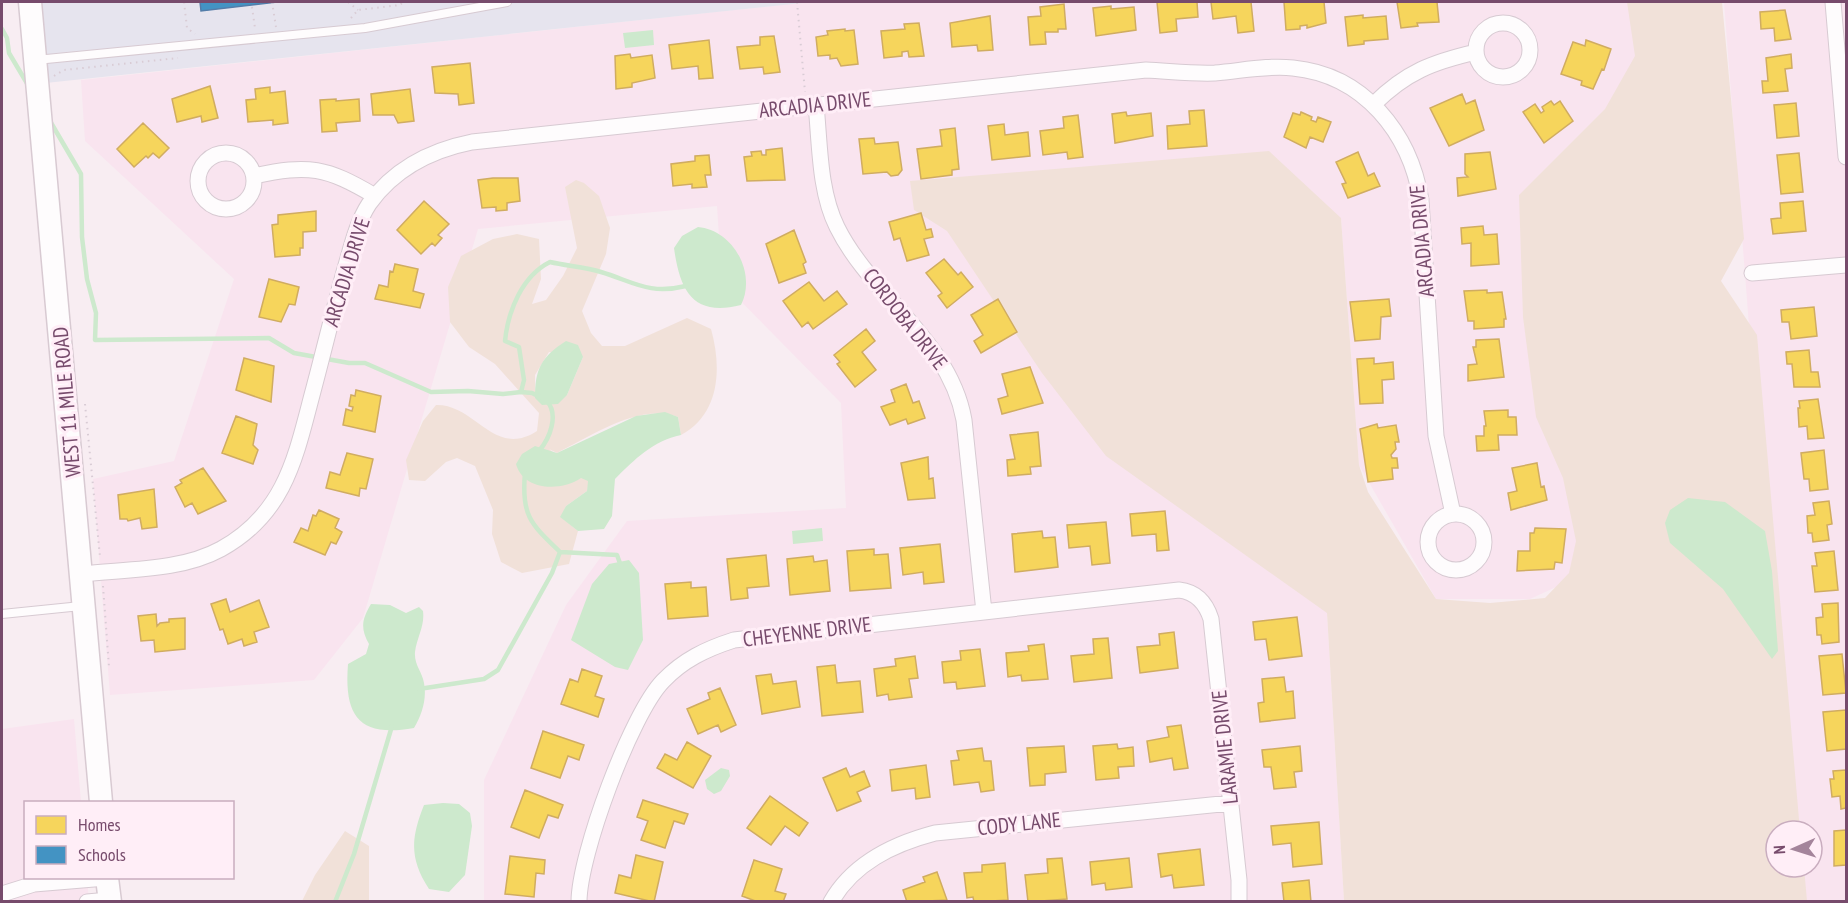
<svg xmlns="http://www.w3.org/2000/svg" width="1848" height="903" font-family="'PT Sans Narrow',sans-serif">
<style>
.residential{fill:#f9e4ef}
.education{fill:#e6e4ee}
.green{fill:#f1e1d9;fill-rule:evenodd}
.water{fill:#cde9cd}
.homes{fill:#f6d55c;stroke:#d0ac61;stroke-width:1.5}
.schools{fill:#4393c3;stroke:#537da9;stroke-width:1.5}
.lines{fill:none;stroke-linecap:round;stroke-linejoin:round}
.stream{stroke:#cde9cd;stroke-width:4.5}
.lane-casing{stroke:#d7cad2;stroke-width:10}
.street-casing{stroke:#d7cad2;stroke-width:17}
.secondary-casing{stroke:#d8cad2;stroke-width:25}
.path{stroke:#d9ccd5;stroke-width:2;stroke-dasharray:1.5 4.5;stroke-linecap:butt}
.lane{stroke:#fefcfd;stroke-width:8}
.street{stroke:#fefcfd;stroke-width:15}
.secondary{stroke:#fefcfd;stroke-width:22}
.labels{text-anchor:middle;stroke-width:6;stroke-linejoin:round;paint-order:stroke}
.street-label{font-size:21px;fill:#774b6c;stroke:#ffeef7}
</style>
<rect width="100%" height="100%" fill="#f8edf2"/>
<path class="residential" d="M 809,2 L 1639,2 L 1650,108 L 1591,571 L 1530,599 L 1436,599 L 1359,465 L 1341,218 L 1327,613 L 1344,901 L 484,901 L 484,780 L 566,605 L 627,521 L 846,508 L 841,403 L 722,282 L 717,206 L 478,229 L 363,618 L 314,680 L 110,695 L 93,479 L 174,461 L 234,279 L 85,141 L 81,80 Z
M 1724,2 L 1846,2 L 1846,901 L 1794,901 L 1791,867 L 1812,867 L 1812,831 L 1788,831 Z
M 74,719 L 81,802 L 26,802 L 26,878 L 87,878 L 89,901 L 2,901 L 2,729 Z"/>
<path class="education" d="M 29,2 L 812,2 L 36,84 Z"/>
<path class="green" d="M 1627,2 L 1722,2 L 1744,239 L 1721,281 L 1757,335 L 1800,831 L 1776,831 L 1776,867 L 1804,867 L 1807,901 L 1344,901 L 1327,613 L 1106,456 L 1042,373 L 947,231 L 914,210 L 910,181 L 1269,151 L 1341,218 L 1359,465 L 1368,492 L 1436,599 L 1490,603 L 1545,598 L 1569,573 L 1576,541 L 1563,478 L 1536,417 L 1523,317 L 1519,195 L 1605,109 L 1635,56 Z
M 576,180 L 584,183 L 599,196 L 610,228 L 606,254 L 582,311 L 591,333 L 602,346 L 625,346 L 687,318 L 711,329 C 722,368 720,414 681,435 L 678,417 C 638,403 592,436 557,453 L 549,449 L 589,481 L 587,491 L 566,506 L 561,517 L 578,531 L 569,564 L 522,573 L 501,562 L 492,534 L 493,510 L 475,466 L 457,458 L 446,462 L 425,481 L 409,480 L 406,460 L 423,421 L 436,405 C 476,404 494,459 537,431 L 539,413 L 495,364 L 469,347 L 450,322 L 448,287 L 461,256 L 493,239 L 517,234 L 539,239 L 541,279 L 532,304 L 546,300 L 563,276 L 577,248 L 565,187 ZM 549,352 L 583,357 L 567,395 L 535,398 L 535,375 Z
M 345,831 L 369,846 L 369,901 L 302,901 L 315,875 Z"/>
<path class="water" d="M 653,30 L 654,45 L 625,48 L 623,33 Z
M 698,227 C 733,230 757,273 741,305 C 694,317 680,292 674,248 L 682,236 Z
M 566,341 L 578,345 L 583,357 L 567,395 L 558,404 L 542,405 L 535,398 C 535,369 541,357 566,341 Z
M 665,412 L 678,417 L 681,435 C 653,441 635,459 615,479 L 612,516 L 604,529 L 578,531 L 560,517 L 566,506 L 587,491 L 588,481 L 581,478 C 562,491 524,492 516,464 L 522,454 L 535,446 L 557,453 L 636,416 Z
M 1688,498 L 1725,502 L 1765,531 L 1772,571 L 1778,651 L 1772,659 L 1723,589 L 1670,543 L 1665,523 L 1670,510 Z
M 822,528 L 823,541 L 793,544 L 792,531 Z
M 629,560 L 639,573 L 643,640 L 628,670 L 615,667 L 571,640 L 592,584 L 609,564 Z
M 371,604 L 390,605 L 406,613 L 419,607 L 423,611 C 425,626 417,637 415,652 C 414,665 422,671 424,683 C 427,699 422,715 414,728 C 358,738 344,715 348,664 L 366,654 L 369,644 C 360,628 362,619 371,604 Z
M 721,768 L 729,770 L 730,776 L 721,791 L 714,794 L 707,789 L 705,780 Z
M 443,803 L 459,804 L 470,813 L 472,826 L 465,875 L 449,892 L 429,889 C 409,858 411,838 424,805 Z"/>
<path class="homes" d="M 1157,2 L 1197,2 L 1198,17 L 1176,19 L 1177,31 L 1160,33 Z
M 1211,2 L 1251,2 L 1254,31 L 1238,33 L 1236,16 L 1213,19 Z
M 1284,2 L 1324,2 L 1326,23 L 1307,28 L 1307,25 L 1300,26 L 1300,29 L 1286,30 Z
M 1397,2 L 1437,2 L 1439,22 L 1417,23 L 1418,26 L 1401,28 Z
M 1064,4 L 1066,29 L 1058,29 L 1058,32 L 1045,32 L 1046,44 L 1030,45 L 1028,17 L 1041,16 L 1040,7 Z
M 1111,6 L 1111,9 L 1134,7 L 1136,30 L 1096,36 L 1093,8 Z
M 1785,10 L 1791,39 L 1775,41 L 1774,28 L 1761,29 L 1760,12 Z
M 1363,15 L 1363,18 L 1386,16 L 1388,39 L 1364,41 L 1364,44 L 1348,46 L 1345,17 Z
M 990,16 L 993,50 L 978,51 L 977,45 L 952,47 L 950,23 Z
M 919,23 L 924,56 L 909,57 L 908,51 L 902,52 L 902,56 L 884,58 L 881,31 L 905,29 L 904,24 Z
M 845,29 L 845,31 L 854,30 L 858,64 L 841,66 L 837,58 L 830,59 L 830,55 L 818,56 L 816,37 L 828,35 L 827,31 Z
M 774,36 L 780,72 L 764,74 L 763,67 L 740,69 L 737,47 L 760,45 L 760,37 Z
M 709,40 L 713,78 L 699,79 L 698,66 L 672,69 L 669,45 Z
M 1586,40 L 1611,49 L 1604,70 L 1602,69 L 1593,89 L 1581,85 L 1582,81 L 1561,74 L 1573,42 L 1585,46 Z
M 630,54 L 631,58 L 652,55 L 655,78 L 632,83 L 632,87 L 616,89 L 615,56 Z
M 1791,54 L 1792,68 L 1785,69 L 1788,91 L 1763,93 L 1762,81 L 1768,81 L 1766,58 Z
M 470,63 L 474,103 L 459,105 L 458,94 L 435,93 L 432,67 Z
M 210,86 L 218,118 L 202,122 L 201,116 L 177,122 L 172,99 Z
M 270,87 L 270,93 L 285,91 L 288,123 L 273,125 L 273,120 L 248,122 L 246,100 L 256,99 L 255,89 Z
M 410,89 L 414,121 L 398,123 L 394,115 L 373,115 L 371,94 Z
M 1462,94 L 1466,104 L 1475,100 L 1484,130 L 1449,146 L 1430,108 Z
M 336,99 L 336,101 L 359,99 L 360,121 L 336,123 L 337,131 L 322,132 L 320,100 Z
M 1551,101 L 1554,105 L 1560,101 L 1573,121 L 1544,143 L 1523,112 L 1535,104 L 1541,113 L 1544,111 L 1542,107 Z
M 1796,103 L 1799,136 L 1777,138 L 1774,105 Z
M 1204,110 L 1207,146 L 1168,149 L 1167,126 L 1190,124 L 1189,111 Z
M 1126,112 L 1127,116 L 1151,113 L 1153,136 L 1115,143 L 1112,114 Z
M 1301,112 L 1312,117 L 1311,120 L 1316,122 L 1318,117 L 1331,122 L 1323,142 L 1310,137 L 1306,148 L 1284,137 L 1293,113 L 1300,115 Z
M 1078,115 L 1083,157 L 1068,159 L 1067,152 L 1043,155 L 1040,131 L 1064,128 L 1063,117 Z
M 143,123 L 169,148 L 159,158 L 153,153 L 148,158 L 146,156 L 134,167 L 117,149 Z
M 1004,124 L 1005,135 L 1028,132 L 1030,156 L 992,160 L 988,126 Z
M 955,128 L 959,169 L 952,170 L 952,175 L 921,179 L 917,149 L 942,146 L 940,130 Z
M 874,138 L 875,144 L 898,142 L 902,170 L 898,175 L 891,176 L 887,172 L 863,174 L 859,139 Z
M 782,148 L 785,180 L 747,181 L 744,157 L 752,156 L 751,152 L 761,151 L 762,155 L 766,155 L 766,150 Z
M 1358,152 L 1368,176 L 1374,173 L 1380,186 L 1348,198 L 1342,184 L 1346,183 L 1336,162 Z
M 1490,152 L 1496,189 L 1458,196 L 1457,178 L 1468,177 L 1465,174 L 1465,154 Z
M 1799,153 L 1803,192 L 1781,194 L 1777,155 Z
M 709,155 L 711,175 L 705,175 L 707,187 L 692,188 L 692,184 L 673,186 L 671,164 L 695,161 L 695,156 Z
M 493,178 L 518,178 L 520,201 L 507,203 L 507,210 L 496,211 L 496,207 L 482,208 L 478,180 Z
M 424,201 L 449,224 L 438,235 L 442,238 L 435,246 L 432,243 L 421,254 L 397,230 Z
M 1803,201 L 1806,231 L 1773,234 L 1771,219 L 1781,218 L 1780,203 Z
M 316,211 L 316,231 L 303,232 L 303,248 L 300,248 L 300,255 L 275,257 L 272,225 L 278,224 L 278,215 Z
M 921,213 L 926,230 L 931,229 L 933,237 L 924,239 L 929,255 L 907,261 L 900,238 L 894,240 L 889,222 Z
M 1483,226 L 1484,235 L 1497,234 L 1499,264 L 1471,266 L 1471,243 L 1462,244 L 1461,228 Z
M 794,230 L 806,262 L 803,264 L 806,273 L 779,283 L 766,244 Z
M 944,259 L 958,275 L 961,272 L 973,287 L 947,308 L 938,296 L 942,293 L 926,273 Z
M 395,264 L 418,269 L 413,291 L 424,294 L 420,308 L 375,299 L 379,285 L 388,287 L 390,271 L 393,272 Z
M 269,279 L 299,287 L 295,305 L 289,304 L 281,322 L 259,317 Z
M 809,282 L 824,301 L 837,291 L 847,304 L 813,329 L 808,322 L 802,327 L 783,301 Z
M 1487,290 L 1487,293 L 1502,292 L 1506,319 L 1504,319 L 1504,327 L 1474,329 L 1474,321 L 1468,321 L 1464,291 Z
M 998,299 L 1017,332 L 981,353 L 974,341 L 983,335 L 971,315 Z
M 1389,299 L 1391,316 L 1381,317 L 1380,339 L 1355,341 L 1350,302 Z
M 1814,307 L 1817,336 L 1791,339 L 1789,322 L 1782,322 L 1781,310 Z
M 866,329 L 875,341 L 862,352 L 876,370 L 855,387 L 837,364 L 840,362 L 834,355 Z
M 1499,339 L 1504,377 L 1468,381 L 1468,365 L 1477,364 L 1473,347 L 1476,347 L 1476,340 Z
M 1809,350 L 1811,372 L 1818,372 L 1820,387 L 1794,387 L 1792,364 L 1787,364 L 1786,352 Z
M 244,358 L 274,366 L 271,402 L 236,390 Z
M 1374,358 L 1374,364 L 1393,362 L 1394,379 L 1382,380 L 1383,403 L 1360,404 L 1357,359 Z
M 1030,367 L 1043,403 L 1002,414 L 998,399 L 1008,396 L 1002,374 Z
M 906,384 L 913,403 L 919,401 L 925,418 L 908,424 L 906,419 L 890,425 L 881,407 L 895,402 L 891,390 Z
M 356,390 L 381,396 L 375,432 L 343,425 L 346,409 L 352,411 L 353,407 L 349,406 L 351,395 L 355,396 Z
M 1818,399 L 1824,438 L 1808,439 L 1807,426 L 1799,427 L 1798,408 L 1800,408 L 1799,401 Z
M 1508,410 L 1508,417 L 1516,417 L 1517,435 L 1498,435 L 1499,450 L 1477,451 L 1476,436 L 1484,436 L 1484,426 L 1486,426 L 1484,411 Z
M 236,416 L 257,424 L 253,445 L 258,450 L 253,464 L 222,453 Z
M 1377,424 L 1378,428 L 1396,425 L 1399,442 L 1395,442 L 1396,449 L 1391,455 L 1392,458 L 1397,458 L 1398,468 L 1392,468 L 1393,479 L 1368,482 L 1360,429 Z
M 1038,432 L 1041,466 L 1030,467 L 1031,474 L 1008,476 L 1007,460 L 1015,459 L 1010,435 Z
M 1824,450 L 1828,489 L 1810,491 L 1809,479 L 1804,479 L 1801,453 Z
M 347,453 L 373,459 L 366,489 L 360,488 L 359,496 L 326,488 L 330,472 L 340,475 Z
M 928,457 L 929,479 L 933,478 L 935,498 L 908,500 L 901,463 Z
M 1537,463 L 1541,487 L 1544,486 L 1547,500 L 1511,510 L 1508,493 L 1517,491 L 1512,468 Z
M 203,468 L 226,501 L 198,514 L 192,503 L 185,507 L 175,487 L 182,483 L 180,480 Z
M 154,489 L 157,527 L 142,529 L 140,518 L 128,521 L 127,519 L 120,519 L 118,495 Z
M 1829,501 L 1832,524 L 1827,525 L 1829,540 L 1813,542 L 1812,533 L 1808,533 L 1807,516 L 1815,515 L 1813,503 Z
M 319,510 L 339,519 L 335,528 L 342,532 L 336,544 L 331,542 L 325,555 L 294,542 L 301,528 L 308,531 L 313,515 L 316,516 Z
M 1165,511 L 1169,550 L 1157,551 L 1156,534 L 1132,536 L 1130,514 Z
M 1106,522 L 1110,563 L 1092,565 L 1090,546 L 1069,548 L 1067,525 Z
M 1535,528 L 1566,529 L 1562,563 L 1555,562 L 1554,569 L 1517,571 L 1518,551 L 1530,551 L 1530,533 L 1534,533 Z
M 1042,531 L 1043,538 L 1055,537 L 1058,567 L 1015,572 L 1012,534 Z
M 940,544 L 944,582 L 924,584 L 923,572 L 903,575 L 900,548 Z
M 874,549 L 874,555 L 888,554 L 891,588 L 850,591 L 847,551 Z
M 1834,551 L 1838,590 L 1815,592 L 1812,566 L 1817,566 L 1815,553 Z
M 766,555 L 769,586 L 747,588 L 748,598 L 731,600 L 727,559 Z
M 813,556 L 814,562 L 827,560 L 830,591 L 790,595 L 787,559 Z
M 691,582 L 691,588 L 706,587 L 708,616 L 668,619 L 665,584 Z
M 226,599 L 230,612 L 259,600 L 269,627 L 254,632 L 257,642 L 244,646 L 242,639 L 228,644 L 223,629 L 220,630 L 211,604 Z
M 1838,603 L 1839,642 L 1822,644 L 1821,635 L 1817,635 L 1816,618 L 1823,617 L 1822,604 Z
M 156,614 L 157,626 L 160,623 L 169,622 L 169,619 L 185,618 L 185,649 L 155,652 L 154,640 L 141,641 L 138,616 Z
M 1297,617 L 1302,656 L 1269,660 L 1266,639 L 1255,640 L 1253,622 Z
M 1174,632 L 1178,668 L 1140,673 L 1137,647 L 1160,645 L 1159,634 Z
M 1108,638 L 1112,678 L 1074,682 L 1071,656 L 1094,654 L 1093,639 Z
M 1044,644 L 1048,679 L 1022,681 L 1021,675 L 1008,677 L 1006,653 L 1029,651 L 1028,646 Z
M 980,649 L 985,686 L 957,689 L 956,682 L 944,683 L 942,662 L 961,660 L 960,651 Z
M 1842,654 L 1846,693 L 1823,695 L 1819,656 Z
M 915,656 L 918,678 L 909,679 L 912,697 L 889,700 L 888,694 L 877,696 L 874,669 L 896,666 L 895,659 Z
M 835,665 L 837,683 L 860,681 L 863,712 L 822,716 L 817,667 Z
M 582,669 L 602,676 L 595,696 L 604,699 L 598,717 L 561,704 L 570,679 L 578,682 Z
M 771,674 L 773,684 L 796,681 L 800,707 L 762,714 L 756,676 Z
M 1284,677 L 1286,692 L 1293,691 L 1295,718 L 1260,722 L 1258,703 L 1264,702 L 1262,679 Z
M 720,688 L 736,725 L 721,732 L 718,725 L 698,734 L 687,709 L 710,699 L 708,693 Z
M 1846,710 L 1846,749 L 1827,751 L 1823,712 Z
M 1181,725 L 1188,768 L 1174,770 L 1172,758 L 1150,762 L 1147,741 L 1169,737 L 1167,727 Z
M 543,731 L 584,745 L 579,760 L 568,756 L 560,778 L 531,768 Z
M 687,742 L 711,756 L 693,788 L 657,768 L 665,754 L 677,760 Z
M 1117,744 L 1118,749 L 1133,747 L 1134,766 L 1118,767 L 1119,778 L 1096,780 L 1093,746 Z
M 1064,746 L 1066,772 L 1045,774 L 1045,785 L 1030,786 L 1027,748 Z
M 1300,746 L 1302,771 L 1294,772 L 1296,787 L 1274,789 L 1271,767 L 1264,767 L 1262,750 Z
M 982,748 L 984,761 L 991,761 L 994,790 L 981,792 L 979,782 L 954,785 L 951,761 L 959,760 L 957,751 Z
M 926,765 L 930,797 L 916,799 L 915,788 L 892,791 L 890,770 Z
M 846,768 L 850,777 L 864,771 L 870,786 L 857,792 L 861,801 L 837,811 L 823,778 Z
M 1846,770 L 1846,808 L 1841,809 L 1840,796 L 1832,797 L 1830,779 L 1834,779 L 1833,771 Z
M 525,790 L 563,805 L 558,818 L 548,815 L 539,838 L 511,827 Z
M 770,796 L 808,823 L 799,836 L 785,826 L 771,845 L 747,828 Z
M 643,800 L 688,814 L 684,824 L 674,821 L 665,848 L 641,840 L 648,821 L 637,817 Z
M 1319,822 L 1322,864 L 1293,867 L 1291,843 L 1273,845 L 1271,826 Z
M 1846,830 L 1846,865 L 1834,866 L 1834,831 Z
M 1200,849 L 1204,885 L 1174,888 L 1172,875 L 1161,877 L 1158,854 Z
M 636,855 L 663,862 L 654,902 L 615,893 L 619,875 L 631,878 Z
M 510,856 L 545,860 L 544,874 L 536,873 L 534,897 L 505,894 Z
M 1062,858 L 1067,899 L 1028,902 L 1025,875 L 1048,873 L 1047,859 Z
M 1129,858 L 1132,887 L 1106,890 L 1105,883 L 1092,885 L 1090,862 Z
M 754,860 L 782,869 L 775,891 L 786,894 L 783,902 L 758,902 L 742,896 Z
M 1005,863 L 1008,900 L 974,902 L 973,897 L 967,898 L 964,873 L 982,872 L 982,865 Z
M 937,872 L 947,900 L 907,902 L 903,890 L 925,882 L 923,877 Z
M 1309,880 L 1311,902 L 1284,902 L 1282,883 Z"/>
<path class="schools" d="M 200,2 L 277,2 L 201,11 Z"/>
<g class="lines">
<path class="stream" d="M 2,29 L 7,38 L 9,53 L 28,85
M 50,121 L 81,174 L 82,237 L 87,279 L 96,313 L 95,340 L 269,338 L 294,353 L 349,363 L 365,363 L 431,392 L 468,391 L 503,394 L 521,392 L 532,393 L 540,397
M 521,392 L 524,380 L 519,347 L 505,341 C 508,311 522,276 550,262 C 567,266 585,267 601,272 C 634,282 649,295 686,286
M 539,451 C 550,438 559,415 547,401
M 525,473 C 521,516 531,524 560,552 L 617,555 L 621,566
M 419,689 L 484,679 L 498,670 L 552,573 L 560,552
M 335,902 L 354,854 L 392,726"/>
<defs>
<path id="lane" d="M 36,60 L 365,28 L 507,2
M 2,614 L 81,606"/>
<path id="street" d="M 1833,2 L 1846,157
M1476 50a27 27 0 1 1 54 0a27 27 0 1 1-54 0Z
M 1374,104 C 1406,72 1433,62 1476,52
M 816,105 C 820,144 819,191 837,227 C 871,296 950,340 964,420 L 984,612
M198 181a28 28 0 1 1 56 0a28 28 0 1 1-56 0Z
M 254,176 C 309,164 326,167 375,196
M 1752,273 L 1846,265
M1428 542a28 28 0 1 1 56 0a28 28 0 1 1-56 0Z
M 82,574 C 127,569 181,571 221,549 C 284,514 295,460 312,395 C 323,354 333,312 344,272 C 351,249 356,224 369,204 C 394,169 432,150 472,142 L 1146,70 C 1169,71 1192,74 1215,73 C 1241,71 1267,65 1293,68 C 1364,75 1410,133 1421,200 L 1436,436 L 1453,514
M 2,894 L 34,884 L 106,878
M 87,902 L 109,900
M 579,902 C 579,855 631,714 663,681 C 683,660 706,649 734,640 L 1179,590 C 1196,592 1206,603 1211,619 L 1239,880 L 1239,902
M 831,902 C 853,863 893,844 935,833 L 1231,803"/>
<path id="secondary" d="M 30,2 L 101,802
M 107,878 L 110,902"/>
</defs>
<use href="#lane" class="lane-casing"/>
<use href="#street" class="street-casing"/>
<use href="#secondary" class="secondary-casing"/>
<path class="path" d="M 184,2 L 187,28 L 195,34
M 272,2 L 276,27
M 348,2 L 358,10
M 797,2 L 805,92
M 252,7 L 255,28
M 351,18 L 358,10 L 400,5 L 403,2
M 54,76 L 64,70 L 178,58
M 85,404 L 100,557
M 103,586 L 109,667"/>
<use href="#lane" class="lane"/>
<use href="#street" class="street"/>
<use href="#secondary" class="secondary"/>
</g>
<g class="labels">
<g class="street-label">
<text transform="translate(815 105) rotate(-6)" y="7">ARCADIA DRIVE</text>
<text transform="translate(1422 241) rotate(-95)" y="7">ARCADIA DRIVE</text>
<text transform="translate(347 272) rotate(-73)" y="7">ARCADIA DRIVE</text>
<text transform="translate(905 319) rotate(52)" y="7">CORDOBA DRIVE</text>
<text transform="translate(67 402) rotate(-95)" y="7">WEST 11 MILE ROAD</text>
<text transform="translate(807 632) rotate(-7)" y="7">CHEYENNE DRIVE</text>
<text transform="translate(1225 747) rotate(-96)" y="7">LARAMIE DRIVE</text>
<text transform="translate(1019 824) rotate(-6)" y="7">CODY LANE</text>
</g>
</g>
<rect width="1848" height="903" fill="none" stroke="#774b6c" stroke-width="6"/>
<rect x="24" y="801" width="210" height="78" fill="#ffeef7" stroke="#c9adbf" stroke-width="1.5"/>
<rect x="36" y="816" width="30" height="18" fill="#f6d55c" stroke="#c9adbf" stroke-width="1.5"/>
<text x="78" y="831" font-size="18" fill="#774b6c">Homes</text>
<rect x="36" y="846" width="30" height="18" fill="#4393c3" stroke="#c9adbf" stroke-width="1.5"/>
<text x="78" y="861" font-size="18" fill="#774b6c">Schools</text>
<g transform="translate(1794 849) rotate(267)"><circle r="28" fill="#ffeef7" stroke="#c9adbf" stroke-width="1.5"/>
<path d="M0-4.5L10 22L0 15L-10 22Z" fill="#a4849b"/>
<text y="-9" font-size="16" font-weight="bold" text-anchor="middle" fill="#774b6c">N</text>
</g>
</svg>
